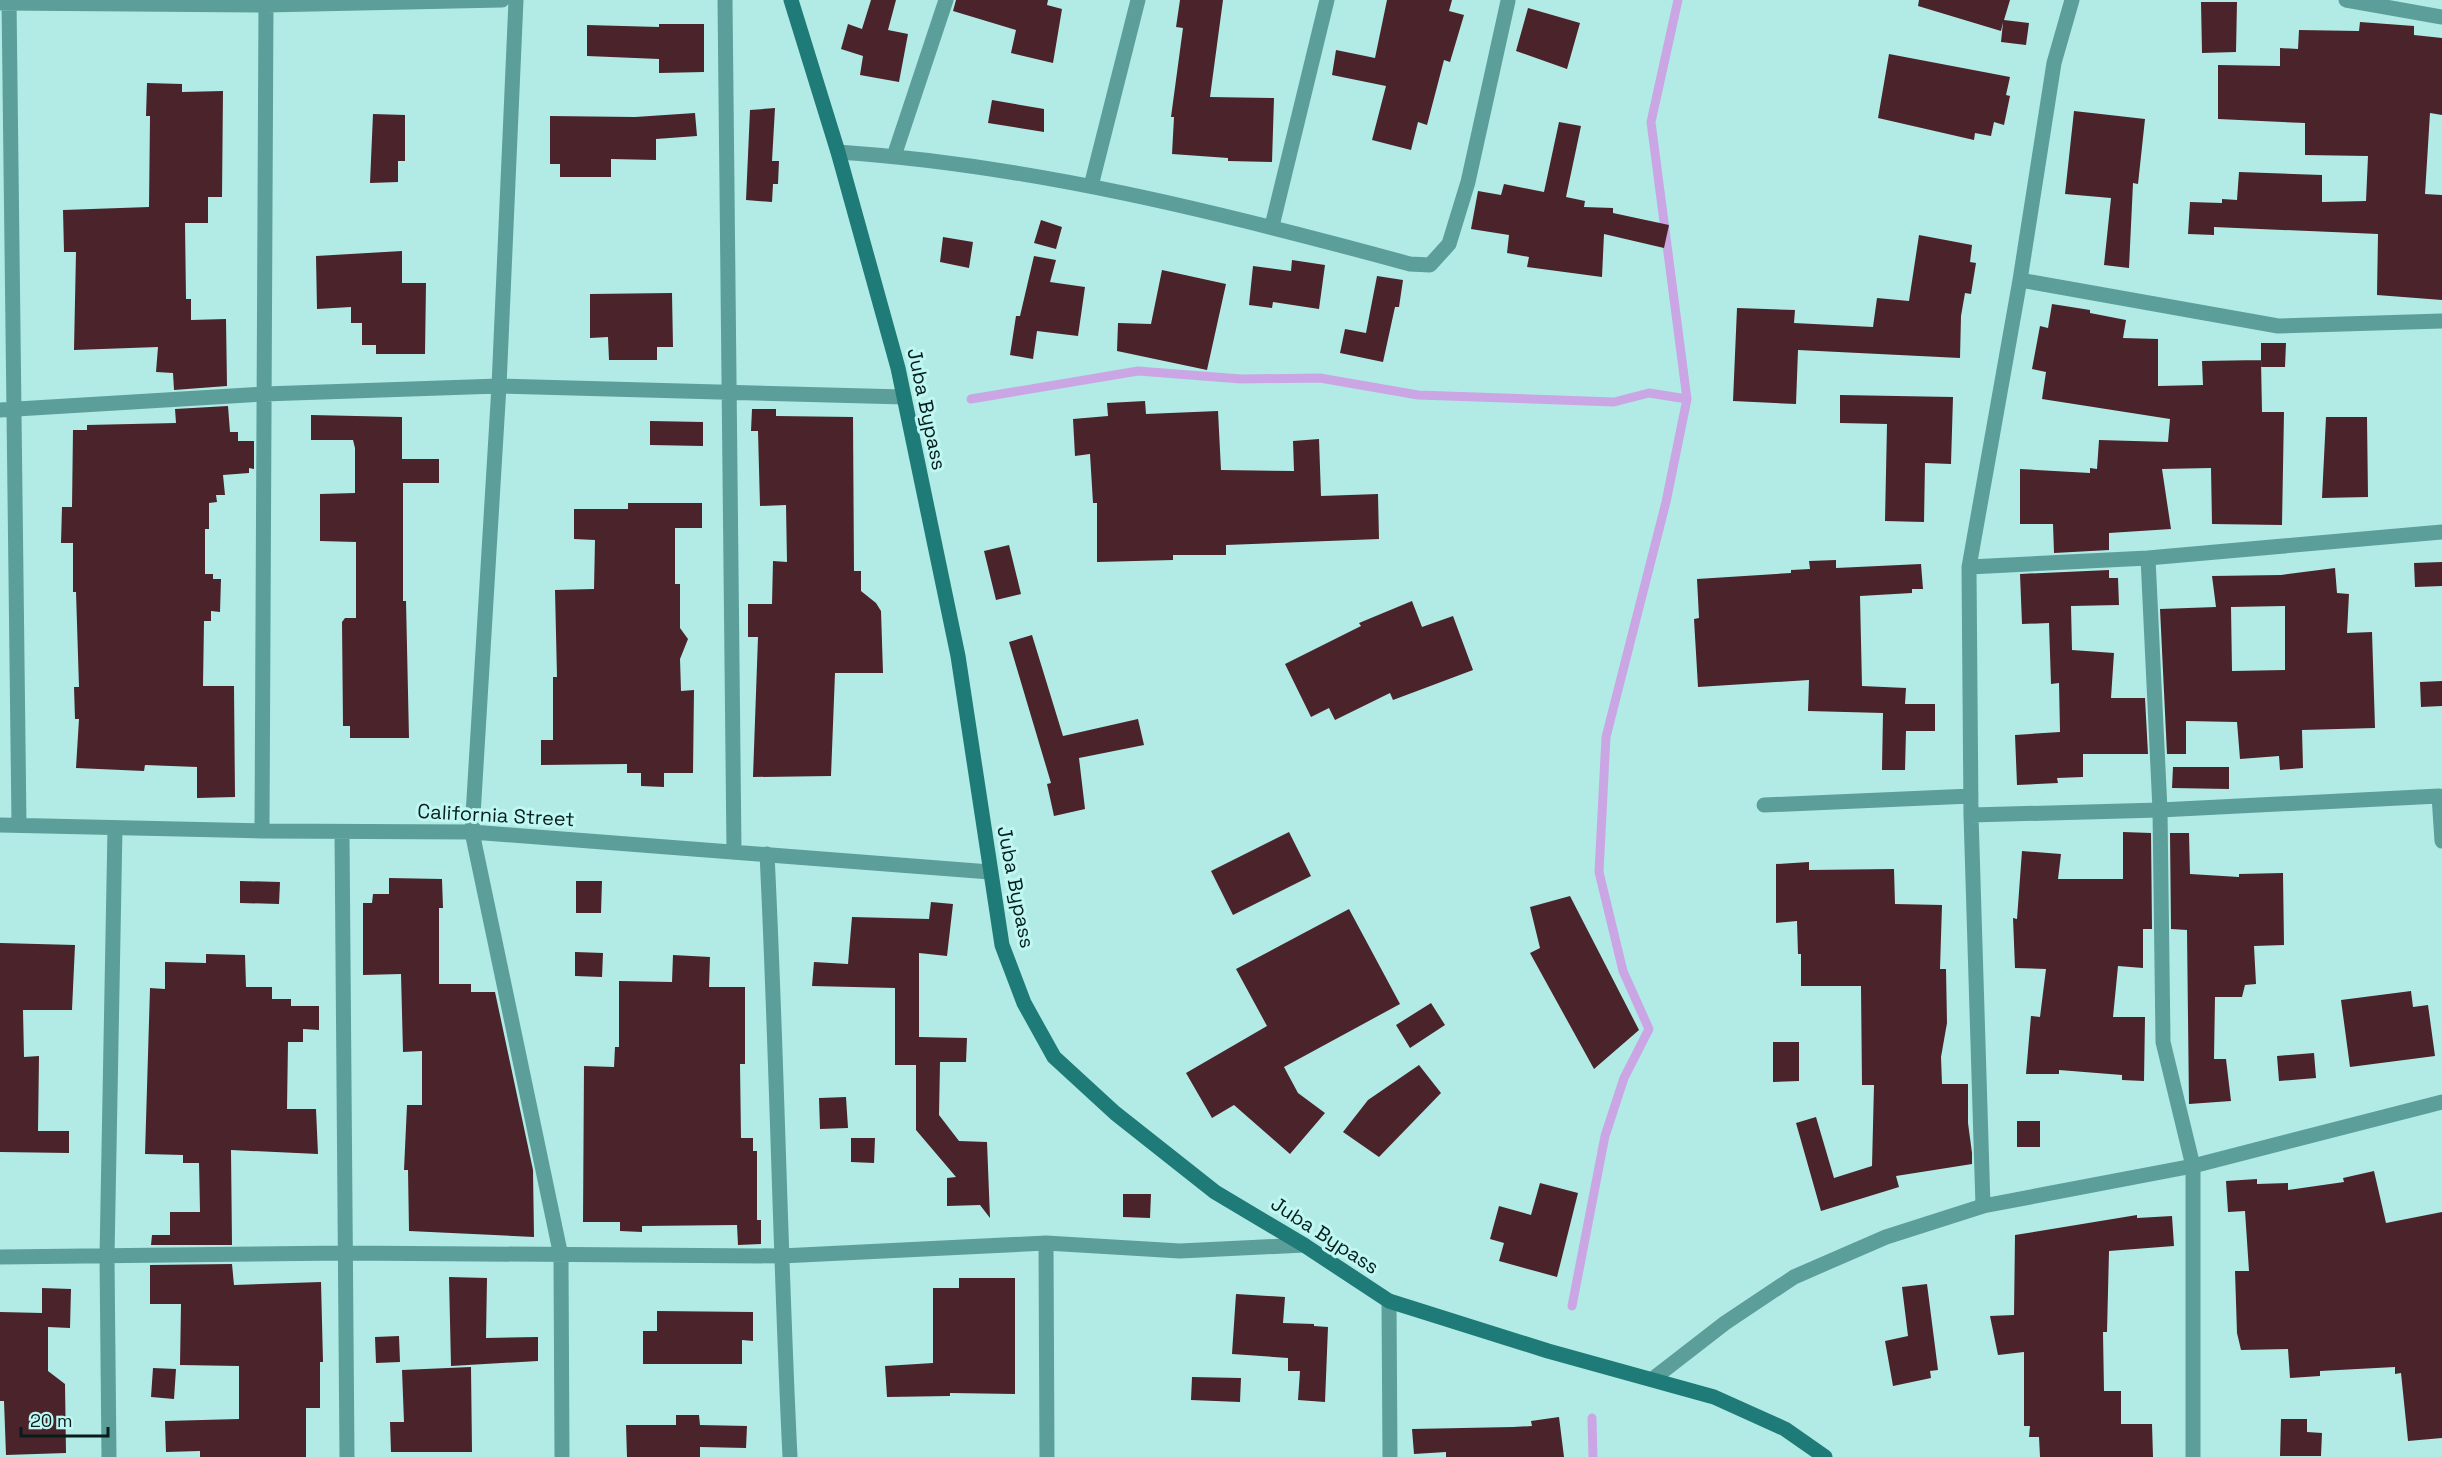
<svg xmlns="http://www.w3.org/2000/svg" width="2442" height="1457" font-family="'Space Grotesk',sans-serif">
<style>
.lines{fill:none;stroke-linecap:round;stroke-linejoin:round}
.stream{stroke:#caa7e4;stroke-width:9}
.building{fill:#4a242a;fill-rule:evenodd}
.minor{stroke:#5c9f9a;stroke-width:15}
.tertiary{stroke:#5c9f9a;stroke-width:15}
.secondary{stroke:#1f7b77;stroke-width:15}
.labels{text-anchor:middle;stroke-width:6;stroke-linejoin:round;paint-order:stroke}
.street-label{font-size:20px;fill:#061d1b;stroke:#bff8f3}
</style>
<rect width="100%" height="100%" fill="#b2ebe6"/>
<g class="lines">
<path class="stream" d="M 971,399 L 1138,371 L 1241,379 L 1320,378 L 1418,395 L 1614,402 L 1649,393 L 1687,399
M 1572,1306 L 1605,1136 L 1624,1078 L 1649,1029 L 1623,971 L 1599,872 L 1606,737 L 1666,502 L 1687,399 L 1651,122 L 1678,0
M 1592,1418 L 1593,1457"/>
</g>
<path class="building" d="M 871,0 L 896,0 L 888,30 L 908,34 L 899,82 L 860,75 L 863,56 L 841,49 L 848,24 L 862,29 Z
M 956,0 L 1048,0 L 1047,5 L 1062,9 L 1053,63 L 1011,53 L 1016,30 L 953,11 Z
M 1180,0 L 1223,0 L 1210,97 L 1274,98 L 1272,162 L 1228,161 L 1228,158 L 1172,154 L 1174,117 L 1171,117 L 1183,28 L 1176,27 Z
M 1387,0 L 1452,0 L 1449,11 L 1464,15 L 1450,62 L 1444,60 L 1427,125 L 1418,122 L 1411,150 L 1372,140 L 1386,86 L 1332,75 L 1336,50 L 1375,58 Z
M 1919,0 L 2010,0 L 2004,20 L 2029,23 L 2026,45 L 2001,42 L 2003,22 L 2001,31 L 1918,6 Z
M 2201,2 L 2237,2 L 2236,52 L 2202,53 Z
M 1528,8 L 1580,23 L 1567,69 L 1516,51 Z
M 2360,22 L 2414,26 L 2414,35 L 2442,38 L 2442,115 L 2430,113 L 2425,194 L 2442,195 L 2442,300 L 2377,295 L 2378,234 L 2214,227 L 2214,235 L 2188,234 L 2190,202 L 2222,203 L 2222,199 L 2237,200 L 2239,172 L 2322,175 L 2322,202 L 2366,201 L 2368,156 L 2305,155 L 2305,123 L 2218,119 L 2218,65 L 2280,66 L 2280,48 L 2298,49 L 2299,30 L 2359,31 Z
M 659,24 L 704,24 L 704,72 L 659,73 L 659,59 L 587,56 L 587,25 L 659,27 Z
M 1889,54 L 2010,77 L 2006,95 L 2010,96 L 2004,125 L 1994,122 L 1991,136 L 1975,133 L 1974,140 L 1878,118 Z
M 147,83 L 182,84 L 182,92 L 223,91 L 222,197 L 208,197 L 208,223 L 185,223 L 186,299 L 191,299 L 191,320 L 226,319 L 227,386 L 174,390 L 173,373 L 156,372 L 158,347 L 74,350 L 76,252 L 64,252 L 63,210 L 149,207 L 150,116 L 146,116 Z
M 992,100 L 1044,109 L 1044,132 L 988,123 Z
M 775,108 L 772,161 L 779,161 L 778,184 L 773,184 L 772,202 L 746,200 L 750,110 Z
M 2074,111 L 2145,119 L 2138,184 L 2133,183 L 2129,268 L 2104,265 L 2111,198 L 2065,194 Z
M 695,113 L 697,136 L 656,139 L 656,160 L 611,159 L 611,177 L 560,177 L 560,164 L 550,164 L 550,116 L 635,117 Z
M 373,114 L 405,115 L 405,161 L 398,161 L 398,182 L 370,183 Z
M 1559,122 L 1581,126 L 1566,197 L 1585,201 L 1584,207 L 1613,208 L 1613,213 L 1669,225 L 1664,248 L 1604,234 L 1602,277 L 1527,267 L 1529,257 L 1507,253 L 1509,235 L 1471,229 L 1478,191 L 1501,195 L 1504,184 L 1544,192 Z
M 1041,220 L 1062,227 L 1056,249 L 1034,243 Z
M 1919,235 L 1972,245 L 1970,262 L 1976,263 L 1971,294 L 1965,293 L 1961,316 L 1960,358 L 1798,350 L 1796,404 L 1733,401 L 1737,308 L 1795,310 L 1794,323 L 1873,327 L 1877,298 L 1909,301 Z
M 943,237 L 973,242 L 969,268 L 940,262 Z
M 402,251 L 402,283 L 426,283 L 425,354 L 376,354 L 376,345 L 362,345 L 362,323 L 351,323 L 351,307 L 317,309 L 316,256 Z
M 1034,256 L 1056,260 L 1050,282 L 1085,287 L 1078,336 L 1037,331 L 1033,359 L 1010,355 L 1016,316 L 1020,316 Z
M 1292,260 L 1325,265 L 1319,309 L 1273,302 L 1272,308 L 1249,305 L 1253,266 L 1291,271 Z
M 1162,270 L 1226,284 L 1207,370 L 1117,351 L 1118,323 L 1151,324 Z
M 1377,276 L 1403,280 L 1399,307 L 1395,307 L 1383,362 L 1340,353 L 1345,329 L 1366,333 Z
M 672,293 L 673,347 L 657,347 L 657,360 L 609,360 L 608,337 L 590,338 L 590,294 Z
M 2052,304 L 2090,310 L 2090,313 L 2126,320 L 2123,338 L 2158,339 L 2158,386 L 2203,385 L 2202,361 L 2261,360 L 2262,412 L 2284,412 L 2282,525 L 2212,524 L 2211,468 L 2162,469 L 2171,529 L 2109,533 L 2109,550 L 2054,553 L 2053,524 L 2020,524 L 2020,469 L 2090,473 L 2090,468 L 2097,469 L 2099,440 L 2168,442 L 2170,419 L 2042,399 L 2046,372 L 2032,369 L 2040,326 L 2048,328 Z
M 2261,343 L 2286,343 L 2285,367 L 2261,367 Z
M 1840,395 L 1953,397 L 1951,464 L 1925,463 L 1924,522 L 1885,521 L 1887,424 L 1840,423 Z
M 1145,401 L 1146,414 L 1218,411 L 1221,470 L 1294,471 L 1293,441 L 1319,439 L 1321,496 L 1378,494 L 1379,539 L 1226,545 L 1226,555 L 1173,555 L 1173,560 L 1097,562 L 1097,503 L 1093,503 L 1090,454 L 1075,456 L 1073,419 L 1108,416 L 1107,403 Z
M 228,406 L 230,432 L 238,432 L 238,441 L 254,441 L 254,469 L 249,468 L 249,473 L 223,475 L 225,495 L 216,495 L 217,502 L 209,503 L 209,529 L 205,529 L 205,574 L 213,574 L 213,579 L 221,579 L 220,612 L 211,611 L 211,621 L 204,621 L 203,686 L 234,686 L 235,797 L 197,798 L 197,767 L 145,765 L 144,771 L 76,768 L 79,719 L 75,719 L 74,687 L 79,687 L 76,592 L 73,592 L 73,543 L 61,543 L 62,507 L 72,507 L 73,430 L 87,430 L 87,425 L 176,423 L 175,409 Z
M 752,409 L 776,409 L 776,416 L 853,417 L 854,571 L 861,571 L 861,591 L 876,603 L 881,611 L 883,673 L 835,673 L 831,776 L 753,777 L 758,637 L 748,637 L 748,604 L 772,604 L 773,561 L 787,562 L 786,505 L 760,506 L 758,431 L 751,431 Z
M 311,415 L 402,417 L 402,459 L 439,459 L 439,483 L 403,483 L 403,601 L 406,601 L 409,738 L 350,738 L 350,726 L 343,726 L 342,622 L 345,618 L 356,618 L 356,542 L 320,541 L 320,494 L 355,493 L 355,448 L 353,440 L 311,440 Z
M 2326,417 L 2367,417 L 2368,497 L 2322,498 Z
M 650,421 L 703,422 L 703,446 L 650,445 Z
M 628,503 L 702,503 L 702,528 L 675,528 L 675,584 L 680,584 L 680,628 L 688,639 L 680,659 L 681,691 L 694,690 L 693,773 L 664,773 L 664,787 L 641,786 L 641,773 L 627,773 L 627,764 L 541,765 L 541,740 L 553,740 L 553,677 L 557,677 L 555,590 L 594,589 L 595,540 L 574,539 L 574,509 L 628,509 Z
M 1009,545 L 1021,594 L 996,600 L 984,551 Z
M 1836,560 L 1836,568 L 1921,564 L 1923,589 L 1912,589 L 1912,593 L 1860,596 L 1862,686 L 1906,688 L 1905,704 L 1935,704 L 1935,731 L 1906,731 L 1905,770 L 1882,770 L 1883,713 L 1808,711 L 1809,680 L 1698,687 L 1694,619 L 1699,618 L 1697,579 L 1791,573 L 1791,570 L 1810,569 L 1809,561 Z
M 2442,562 L 2442,586 L 2415,587 L 2414,563 Z
M 2335,568 L 2337,593 L 2349,594 L 2347,633 L 2372,632 L 2375,728 L 2302,730 L 2303,768 L 2280,770 L 2279,756 L 2240,759 L 2237,722 L 2186,721 L 2186,754 L 2167,754 L 2160,609 L 2216,607 L 2212,576 L 2281,575 ZM 2285,606 L 2285,670 L 2232,671 L 2231,607 Z
M 2109,570 L 2109,578 L 2118,578 L 2119,605 L 2071,606 L 2072,650 L 2114,653 L 2111,698 L 2145,698 L 2148,754 L 2083,754 L 2083,777 L 2057,778 L 2058,783 L 2017,785 L 2015,735 L 2060,732 L 2059,683 L 2051,684 L 2049,623 L 2022,624 L 2020,574 Z
M 1412,601 L 1422,627 L 1453,616 L 1473,670 L 1393,700 L 1390,693 L 1335,720 L 1329,708 L 1311,717 L 1285,664 L 1361,626 L 1359,623 Z
M 1032,635 L 1063,736 L 1138,719 L 1144,745 L 1079,758 L 1085,809 L 1054,816 L 1047,784 L 1051,783 L 1009,642 Z
M 2442,681 L 2442,706 L 2421,707 L 2420,682 Z
M 2173,767 L 2229,767 L 2229,789 L 2172,788 Z
M 1289,832 L 1311,876 L 1233,915 L 1211,871 Z
M 2123,832 L 2151,833 L 2152,929 L 2143,929 L 2143,968 L 2118,966 L 2113,1017 L 2145,1017 L 2144,1081 L 2122,1080 L 2122,1075 L 2059,1070 L 2059,1074 L 2026,1074 L 2031,1016 L 2040,1017 L 2046,969 L 2015,968 L 2013,918 L 2017,919 L 2022,851 L 2061,854 L 2058,879 L 2123,879 Z
M 2170,833 L 2189,833 L 2190,874 L 2239,877 L 2239,874 L 2283,873 L 2284,945 L 2254,946 L 2256,984 L 2245,985 L 2242,997 L 2215,997 L 2214,1059 L 2226,1059 L 2231,1101 L 2189,1104 L 2187,930 L 2171,929 Z
M 1809,862 L 1809,870 L 1894,869 L 1895,904 L 1942,905 L 1940,969 L 1946,969 L 1947,1023 L 1941,1057 L 1942,1084 L 1968,1084 L 1968,1123 L 1972,1153 L 1972,1164 L 1896,1176 L 1899,1187 L 1821,1211 L 1796,1123 L 1816,1117 L 1834,1178 L 1872,1166 L 1874,1085 L 1862,1085 L 1861,986 L 1801,986 L 1801,954 L 1798,954 L 1797,921 L 1776,923 L 1776,864 Z
M 389,878 L 442,879 L 443,908 L 439,908 L 439,984 L 471,984 L 471,992 L 495,992 L 533,1170 L 534,1237 L 409,1231 L 408,1170 L 404,1170 L 407,1105 L 422,1105 L 422,1051 L 403,1052 L 401,974 L 363,975 L 363,903 L 372,903 L 373,894 L 389,894 Z
M 240,881 L 280,882 L 279,904 L 240,903 Z
M 576,881 L 602,881 L 601,913 L 576,913 Z
M 1570,896 L 1639,1030 L 1594,1069 L 1530,953 L 1540,948 L 1530,907 Z
M 931,902 L 953,904 L 947,956 L 919,953 L 919,1037 L 967,1038 L 966,1062 L 940,1062 L 939,1115 L 959,1141 L 987,1142 L 990,1218 L 980,1205 L 947,1206 L 947,1178 L 956,1177 L 916,1130 L 916,1065 L 895,1065 L 895,988 L 812,986 L 814,962 L 848,964 L 852,917 L 929,919 Z
M 1349,909 L 1400,1004 L 1284,1067 L 1298,1093 L 1325,1113 L 1290,1154 L 1234,1105 L 1212,1118 L 1186,1073 L 1267,1026 L 1236,969 Z
M 0,943 L 75,945 L 72,1010 L 23,1010 L 24,1057 L 39,1056 L 38,1131 L 69,1131 L 69,1153 L 0,1152 Z
M 575,952 L 603,953 L 602,977 L 575,976 Z
M 206,954 L 245,955 L 246,987 L 272,987 L 272,999 L 291,999 L 291,1006 L 319,1006 L 319,1030 L 303,1029 L 303,1042 L 288,1042 L 287,1109 L 316,1109 L 318,1154 L 231,1150 L 232,1245 L 151,1245 L 152,1235 L 170,1235 L 170,1212 L 200,1212 L 199,1163 L 183,1163 L 183,1155 L 145,1154 L 150,988 L 165,989 L 165,962 L 206,963 Z
M 673,955 L 710,957 L 709,987 L 745,987 L 745,1064 L 740,1064 L 741,1138 L 753,1138 L 753,1151 L 757,1151 L 757,1220 L 761,1220 L 761,1244 L 738,1245 L 737,1225 L 642,1226 L 642,1232 L 620,1231 L 620,1222 L 583,1222 L 584,1066 L 614,1067 L 615,1047 L 619,1047 L 619,981 L 672,982 Z
M 2411,991 L 2413,1007 L 2428,1005 L 2435,1056 L 2350,1067 L 2341,1000 Z
M 1431,1003 L 1445,1025 L 1410,1048 L 1396,1025 Z
M 1773,1042 L 1799,1042 L 1799,1081 L 1773,1082 Z
M 2314,1053 L 2316,1078 L 2279,1081 L 2277,1056 Z
M 1419,1065 L 1441,1093 L 1379,1157 L 1343,1132 L 1368,1100 Z
M 846,1097 L 848,1128 L 820,1129 L 819,1098 Z
M 2017,1121 L 2040,1121 L 2040,1147 L 2017,1147 Z
M 851,1138 L 875,1138 L 874,1163 L 851,1162 Z
M 2374,1171 L 2386,1223 L 2442,1212 L 2442,1438 L 2408,1441 L 2401,1373 L 2395,1374 L 2395,1367 L 2320,1371 L 2320,1376 L 2290,1378 L 2288,1349 L 2241,1350 L 2237,1333 L 2235,1271 L 2249,1271 L 2245,1211 L 2228,1212 L 2226,1181 L 2257,1179 L 2257,1184 L 2288,1183 L 2288,1190 L 2344,1182 L 2343,1178 Z
M 1540,1183 L 1578,1193 L 1557,1277 L 1499,1261 L 1504,1243 L 1490,1239 L 1499,1206 L 1531,1215 Z
M 1123,1194 L 1151,1194 L 1150,1218 L 1123,1217 Z
M 2137,1215 L 2137,1218 L 2172,1216 L 2174,1246 L 2109,1251 L 2107,1332 L 2103,1332 L 2104,1391 L 2121,1391 L 2121,1424 L 2152,1424 L 2153,1457 L 2040,1457 L 2039,1437 L 2029,1437 L 2030,1426 L 2024,1426 L 2024,1352 L 1998,1355 L 1990,1316 L 2014,1315 L 2015,1235 Z
M 232,1264 L 234,1285 L 321,1282 L 323,1362 L 320,1362 L 320,1408 L 306,1408 L 306,1457 L 200,1457 L 200,1451 L 166,1452 L 165,1421 L 239,1419 L 239,1366 L 180,1365 L 181,1304 L 150,1304 L 150,1265 Z
M 449,1277 L 487,1278 L 486,1338 L 538,1337 L 538,1361 L 451,1366 Z
M 959,1278 L 1015,1278 L 1015,1394 L 950,1393 L 950,1396 L 887,1397 L 885,1366 L 933,1363 L 933,1288 L 959,1288 Z
M 1927,1284 L 1938,1370 L 1930,1371 L 1931,1378 L 1893,1386 L 1885,1341 L 1908,1336 L 1902,1287 Z
M 42,1288 L 71,1289 L 70,1328 L 48,1327 L 48,1371 L 65,1384 L 66,1453 L 6,1455 L 4,1401 L 0,1401 L 0,1312 L 42,1313 Z
M 1236,1294 L 1285,1297 L 1283,1323 L 1314,1324 L 1314,1326 L 1328,1327 L 1325,1402 L 1298,1400 L 1300,1371 L 1288,1371 L 1288,1358 L 1232,1354 Z
M 657,1311 L 753,1312 L 753,1341 L 742,1340 L 742,1364 L 643,1364 L 643,1331 L 657,1331 Z
M 399,1336 L 400,1362 L 376,1363 L 375,1337 Z
M 471,1367 L 472,1452 L 391,1452 L 390,1422 L 404,1422 L 402,1370 Z
M 153,1368 L 176,1369 L 174,1399 L 151,1397 Z
M 1192,1377 L 1241,1378 L 1240,1402 L 1191,1400 Z
M 676,1415 L 699,1415 L 700,1425 L 747,1426 L 746,1448 L 700,1447 L 700,1457 L 627,1457 L 626,1425 L 676,1425 Z
M 1559,1417 L 1564,1457 L 1446,1457 L 1446,1452 L 1414,1454 L 1412,1429 L 1513,1427 L 1532,1426 L 1531,1421 Z
M 2281,1419 L 2307,1419 L 2307,1432 L 2322,1433 L 2321,1456 L 2280,1456 Z"/>
<g class="lines">
<path class="minor" d="M 9,0 L 19,825
M 516,0 L 499,386 L 472,832 L 561,1256 L 562,1457
M 725,0 L 734,851
M 2346,0 L 2442,17
M 0,3 L 266,5 L 502,0
M 838,152 C 1032,165 1223,213 1410,264 L 1430,265 L 1449,244 L 1468,182 L 1508,1
M 894,156 L 946,0
M 1091,186 L 1138,0
M 1272,226 L 1327,0
M 2020,280 L 2278,326 L 2442,321
M 0,410 L 264,394 L 499,386 L 904,397
M 2148,558 L 2160,810 L 2163,1042 L 2193,1166
M 1969,567 L 2020,280 L 2054,63 L 2072,0
M 1764,805 L 1971,796
M 1971,815 L 2160,810 L 2439,796 L 2442,841
M 0,825 L 262,831 L 472,832 L 990,872
M 262,831 L 266,0
M 342,832 L 347,1457
M 767,854 C 777,1055 780,1256 790,1457
M 1983,1206 L 1971,815 L 1969,567 L 2148,558 L 2442,532
M 1046,1243 L 1047,1457
M 0,1257 L 345,1253 L 781,1256 L 1046,1243 L 1180,1251 L 1304,1245
M 1389,1301 L 1390,1457
M 109,1457 L 107,1257 L 115,828"/>
<path class="tertiary" d="M 1654,1378 L 1725,1323 L 1794,1277 L 1886,1237 L 1983,1206 L 2193,1166 L 2442,1102
M 2193,1457 L 2193,1166"/>
<path class="secondary" d="M 791,0 L 838,152 L 898,368 L 958,656 L 1002,945 L 1024,1003 L 1054,1057 L 1115,1113 L 1215,1192 L 1304,1245 L 1389,1301 L 1548,1351 L 1714,1397 L 1785,1429 L 1825,1457"/>
</g>
<g class="labels">
<g class="street-label">
<text transform="translate(927 409) rotate(78)" y="7">Juba Bypass</text>
<text transform="translate(496 815) rotate(3)" y="7">California Street</text>
<text transform="translate(1016 887) rotate(79)" y="7">Juba Bypass</text>
<text transform="translate(1325 1235) rotate(33)" y="7">Juba Bypass</text>
</g>
</g>
<path d="M21 1427v9h87v-9" fill="none" stroke="#061d1b" stroke-width="3"/>
<text x="30" y="1427" font-size="18" fill="#061d1b" stroke="#bff8f3" stroke-width="4.5" paint-order="stroke">20 m</text>
</svg>
